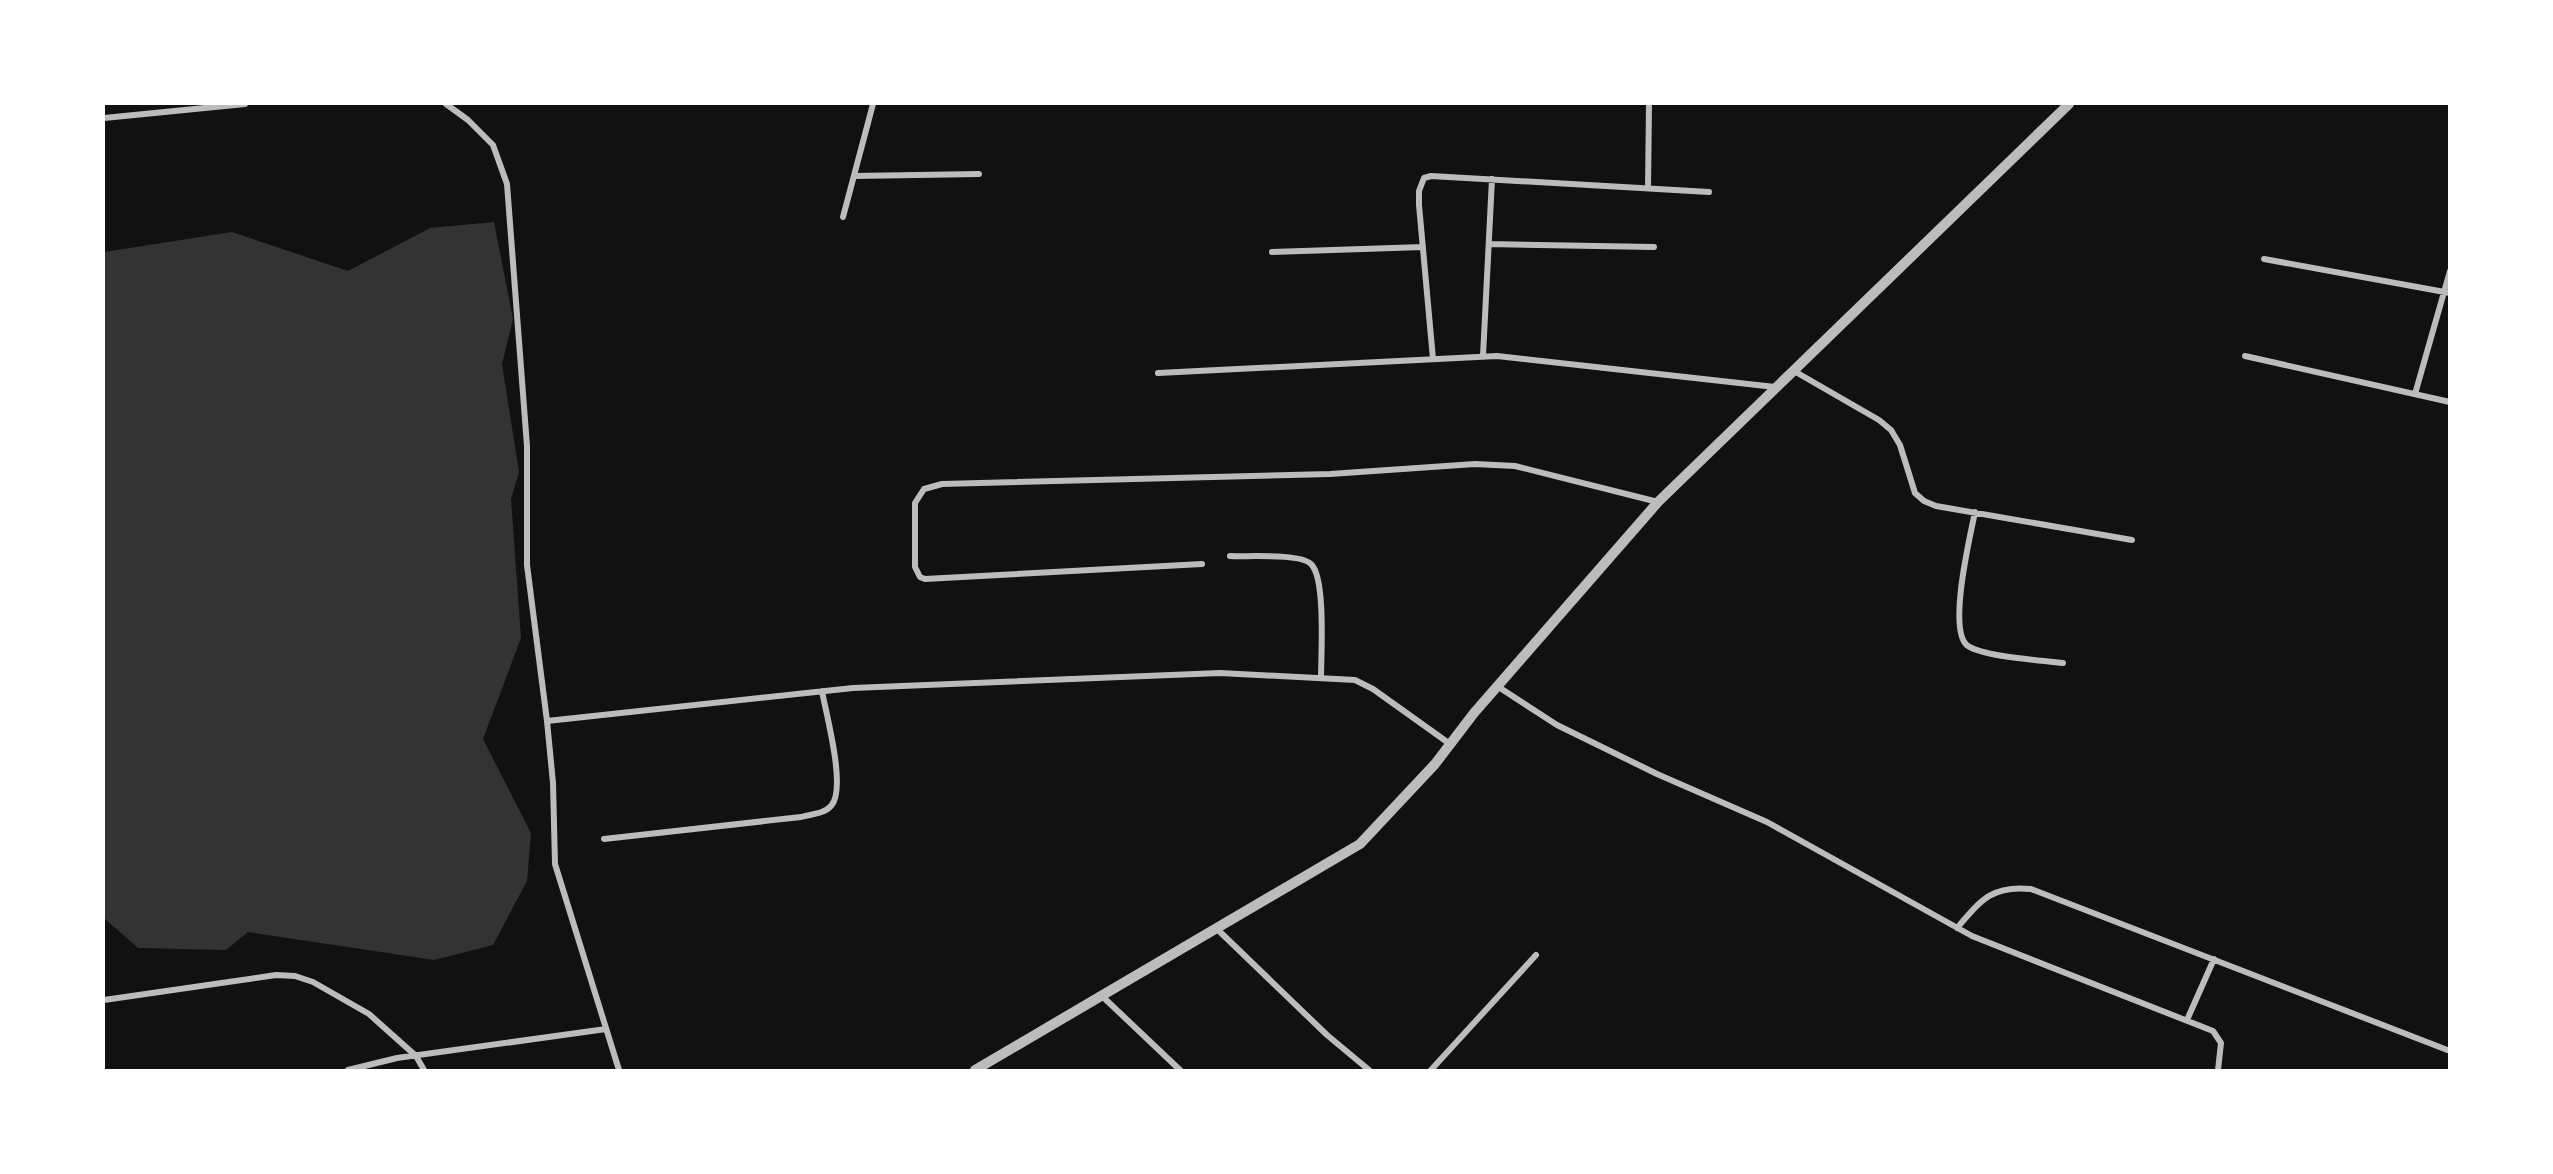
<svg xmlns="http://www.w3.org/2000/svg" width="2553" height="1174" font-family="'Space Grotesk',sans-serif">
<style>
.water{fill:#333}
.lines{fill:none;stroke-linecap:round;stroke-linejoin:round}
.minor{stroke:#bcbcbc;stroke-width:6}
.tertiary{stroke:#bcbcbc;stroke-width:10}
</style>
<rect width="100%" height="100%" fill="#111"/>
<path class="water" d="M 494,222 L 513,319 L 502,364 L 519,472 L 511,499 L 521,638 L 483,739 L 531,833 L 527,881 L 493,945 L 434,960 L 248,932 L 226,950 L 138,948 L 104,918 L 104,252 L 232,232 L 348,271 L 430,228 Z"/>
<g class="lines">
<path class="minor" d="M 446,104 L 468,120 L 493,145 L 507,184 L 527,446 L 527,565 L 547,721 L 553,783 L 555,864 L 619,1070
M 104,118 L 245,104
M 854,176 L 979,174
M 1648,188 L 1649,104
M 843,217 L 873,104
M 1489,244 L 1654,247
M 1272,252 L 1423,247
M 2264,259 L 2450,293
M 1483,356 L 1492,179
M 2245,356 L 2450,402
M 1433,359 L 1419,205 L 1419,191 L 1424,178 L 1431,176 L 1709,192
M 1794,371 L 1879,420 L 1891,430 L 1900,445 L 1915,493 L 1924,501 L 1936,506 L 2132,540
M 1158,373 L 1497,356 L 1775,387
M 2415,394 L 2450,271
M 1975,512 C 1970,537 1947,632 1968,646 C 1985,657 2040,660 2063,663
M 1230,556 C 1246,557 1300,553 1311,564 C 1326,578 1321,656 1321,678
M 1202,564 L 925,579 L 920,577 L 915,567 L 915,503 L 924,489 L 942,484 L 1330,474 L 1475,464 L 1515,466 L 1658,502
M 1497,686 L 1557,725 L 1657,774 L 1767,822 L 1972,936 L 2213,1031 L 2221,1043 L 2218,1070
M 547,721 L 853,688 L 1220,673 L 1355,680 L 1373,689 L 1450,744
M 604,839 L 801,817 C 811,814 824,814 831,806 C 847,789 826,714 822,691
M 1957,928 C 1981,900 1992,885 2031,889 L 2450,1051
M 1217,929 L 1327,1035 L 1369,1070
M 1103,997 L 1180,1070
M 104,1000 L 276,975 L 295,976 L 313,982 L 369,1014 L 416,1056 L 424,1070
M 2187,1020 L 2214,959
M 348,1070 L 397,1058 L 606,1029
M 1431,1070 L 1536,955"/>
<path class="tertiary" d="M 975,1070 L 1360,844 L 1435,764 L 1474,713 L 1658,502 L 2069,104"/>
</g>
<rect width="2553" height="1174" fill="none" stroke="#ffffff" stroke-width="210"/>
</svg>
